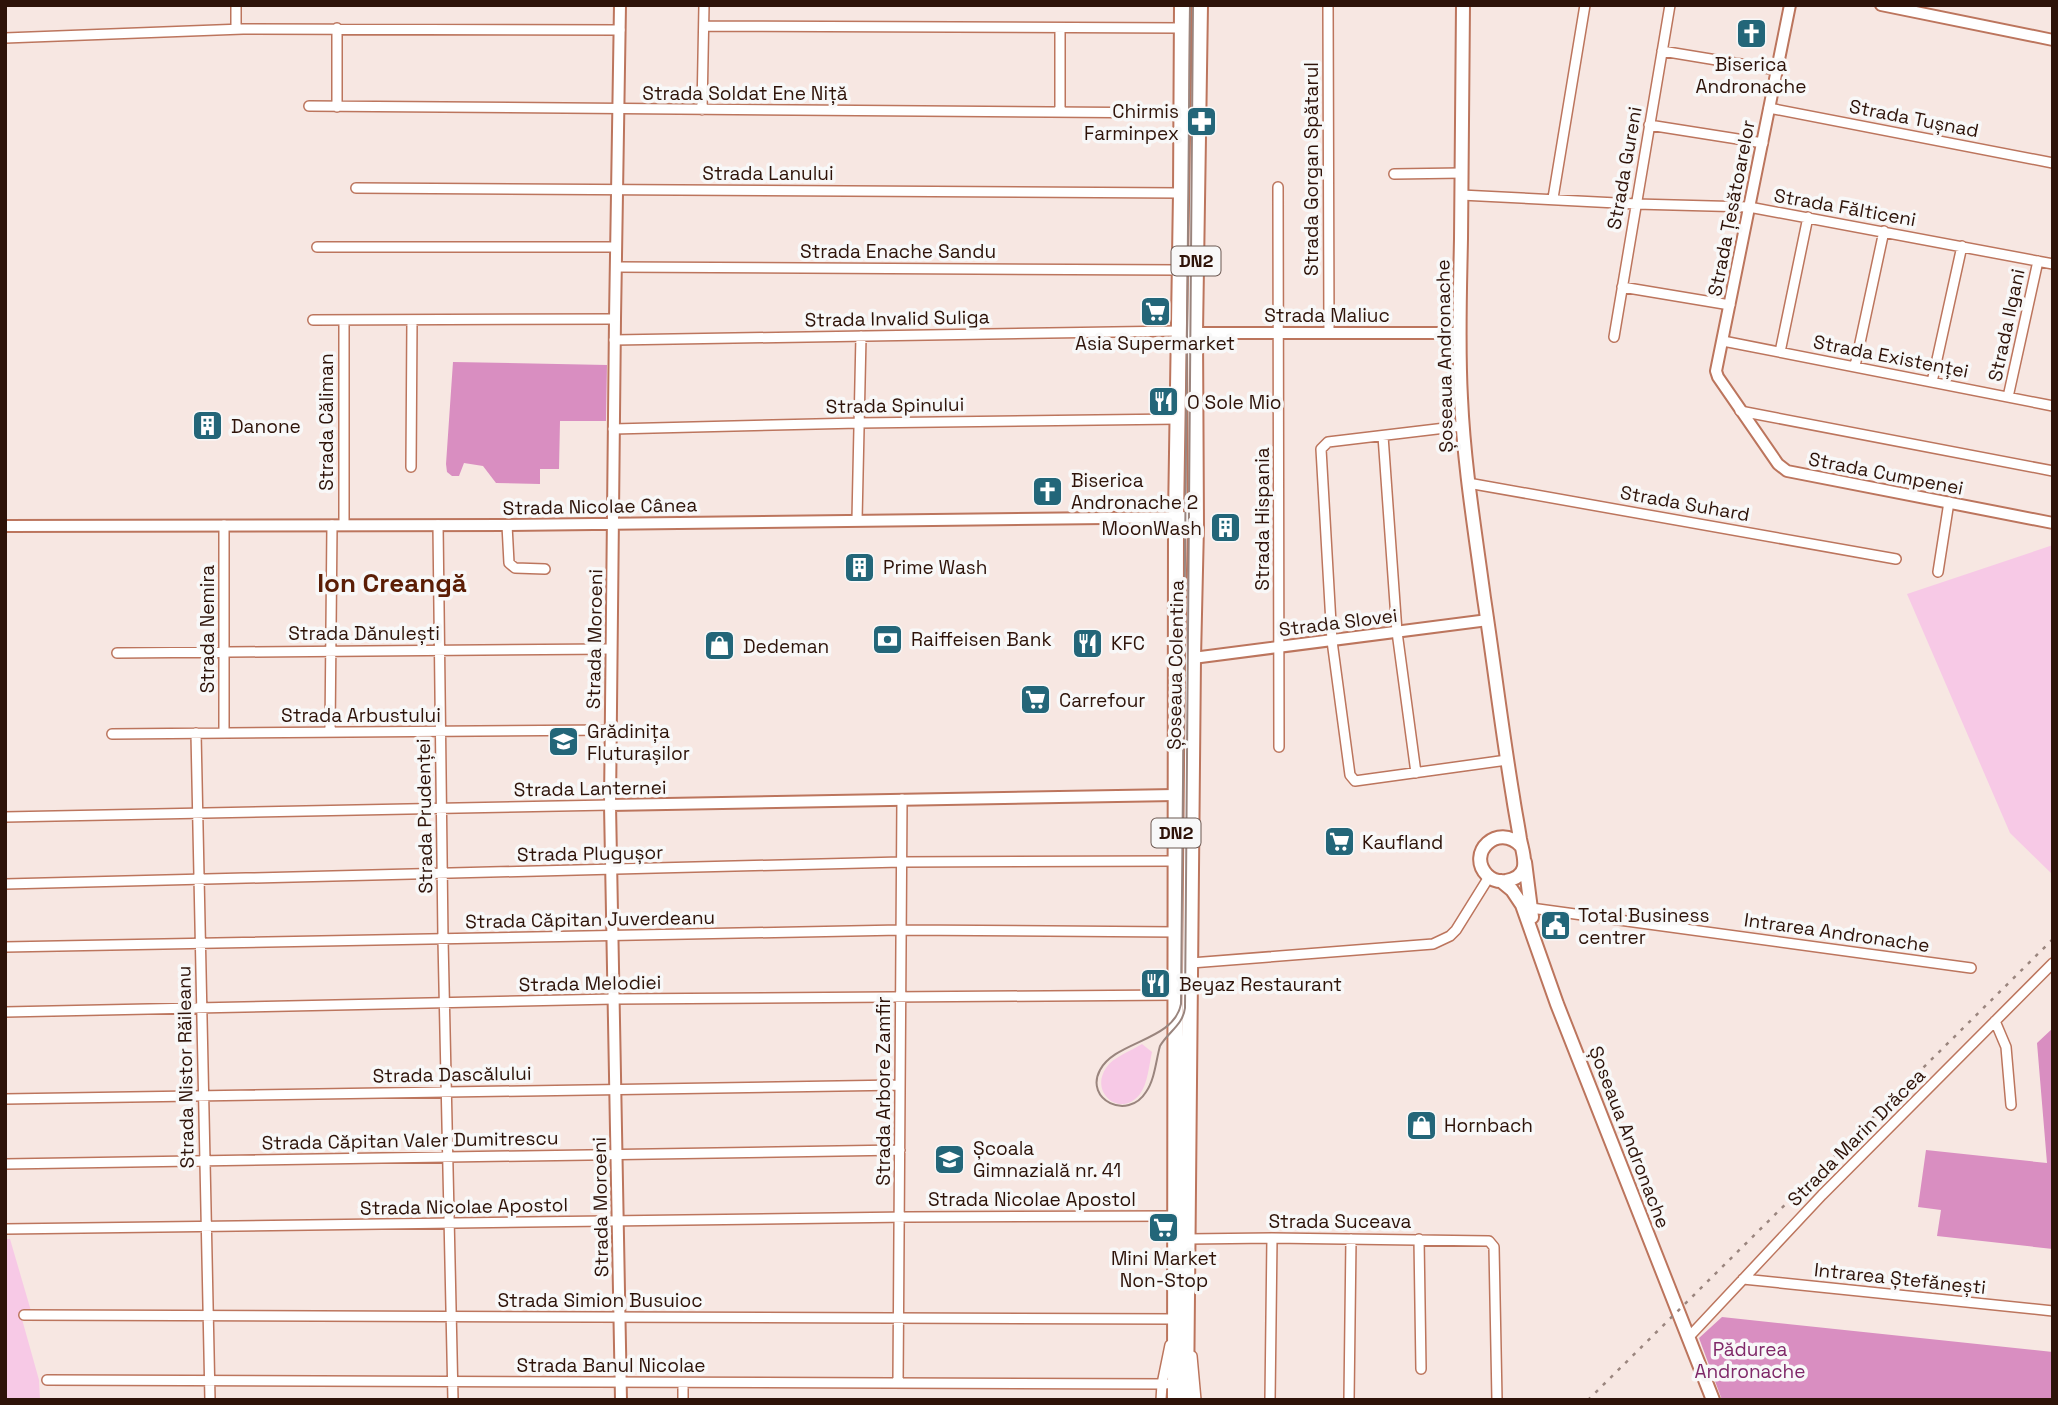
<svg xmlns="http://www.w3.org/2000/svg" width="2058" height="1405" font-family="'Space Grotesk',sans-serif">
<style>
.green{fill:#f7c9e6}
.forest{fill:#d98ec1}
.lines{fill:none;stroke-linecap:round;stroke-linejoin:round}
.minor-casing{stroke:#bc755d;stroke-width:12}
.tertiary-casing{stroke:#bc755d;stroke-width:14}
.secondary-casing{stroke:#bc755d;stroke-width:16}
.primary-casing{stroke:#bc755d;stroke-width:18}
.minor{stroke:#fff;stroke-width:9}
.tertiary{stroke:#fff;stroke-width:10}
.secondary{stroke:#fff;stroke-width:12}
.primary{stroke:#fff;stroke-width:14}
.tram{stroke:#9a857e;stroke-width:2}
.rail{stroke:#9a857e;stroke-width:2.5;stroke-dasharray:3.5 7;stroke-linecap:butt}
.labels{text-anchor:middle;stroke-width:7;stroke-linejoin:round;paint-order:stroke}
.shield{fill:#f8f8f8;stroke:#6b5851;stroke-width:2}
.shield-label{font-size:18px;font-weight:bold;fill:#2e1309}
.poi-label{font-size:19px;fill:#2e1309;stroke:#f8f8f8;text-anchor:start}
.street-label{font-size:19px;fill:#2e1309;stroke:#f8f8f8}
.park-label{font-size:19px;fill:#7f2868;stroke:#f8f8f8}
.district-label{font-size:26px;font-weight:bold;fill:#5b1d05;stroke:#f8f8f8}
</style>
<rect width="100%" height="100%" fill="#f7e7e2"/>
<path class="green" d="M 2053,545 L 2053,875 L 2010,833 L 1907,594 Z
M 1142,1044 L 1152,1052 C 1149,1065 1148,1083 1140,1094 C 1121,1119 1089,1093 1106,1068 C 1113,1057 1131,1051 1142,1044 Z
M 5,1239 L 10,1239 L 31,1311 L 20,1312 L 39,1380 L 40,1400 L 5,1400 Z"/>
<path class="forest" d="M 453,362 L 607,365 L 606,421 L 560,421 L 559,469 L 540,469 L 540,484 L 496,483 L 483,466 L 464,463 L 459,476 L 452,476 L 447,472 L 446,464 Z
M 2053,1028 L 2053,1249 L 1937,1236 L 1941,1210 L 1918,1207 L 1926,1150 L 2047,1163 L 2037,1043 Z
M 1722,1317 L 2053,1352 L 2053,1400 L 1722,1400 L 1699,1338 Z"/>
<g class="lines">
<defs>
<path id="minor" d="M 1328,5 L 1329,333
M 704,26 L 1181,28
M 236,29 L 236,5
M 5,38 L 243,29 L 620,30
M 1662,51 L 1777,70
M 309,106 L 1181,113
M 337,107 L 337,28
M 1769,108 L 2053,163
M 702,110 L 704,5
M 1060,112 L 1060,28
M 1649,125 L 1763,143
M 1394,174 L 1462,173
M 1278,187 L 1279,747
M 356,188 L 1181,193
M 1461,195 L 1636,204 L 1749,207 L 2053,264
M 1553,198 L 1585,5
M 317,247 L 616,247
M 616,267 L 1180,270
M 1622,287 L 1730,305
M 313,320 L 615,319
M 344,320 L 344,525
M 1614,337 L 1670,5
M 614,340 L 1179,331
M 1723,341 L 2053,406
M 1780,352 L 1808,217
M 1855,366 L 1884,231
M 1932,382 L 1962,246
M 2008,397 L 2038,261
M 1740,411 L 2053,471
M 1462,426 L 1328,442 L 1321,449 L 1332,641 L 1350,775 L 1355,781 L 1507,760
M 613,429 L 859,423 L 1178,419
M 1383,436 L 1397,632 L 1416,773
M 411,467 L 412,320
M 1468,483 L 1896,559
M 857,520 L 861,336
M 224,525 L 224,733
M 438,525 L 443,939 L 453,1400
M 507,525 L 509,563 L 515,568 L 545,569
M 1938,572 L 1949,502
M 117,653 L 611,649
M 330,732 L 332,525
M 196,733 L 210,1400
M 112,734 L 611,730
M 5,817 L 610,805
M 5,884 L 901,862 L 1176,861
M 1531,908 L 1971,968
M 5,947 L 901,930 L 1176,932
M 1191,963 L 1433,944 L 1450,936 L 1456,930 L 1489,877
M 5,1012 L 614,999 L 1175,995
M 1995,1021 L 2006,1047 L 2011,1105
M 5,1099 L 900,1085
M 5,1164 L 900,1150
M 5,1229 L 908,1217 L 1176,1216
M 1188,1239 L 1272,1238 L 1489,1241 L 1494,1247 L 1497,1400
M 1419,1239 L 1421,1369
M 1743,1279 L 2053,1311
M 24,1315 L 1176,1319 L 1175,1321
M 1688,1338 L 1822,1195 L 2053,963
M 1192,1356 L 1196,1400
M 47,1380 L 1166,1384
M 683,1383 L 683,1400
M 898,1383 L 902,799
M 1161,1400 L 1162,1384 L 1170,1345
M 1270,1400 L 1272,1238
M 1349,1400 L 1351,1239"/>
<path id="tertiary" d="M 620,5 L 615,319 L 610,805 L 621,1400
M 1790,5 L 1716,371 L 1718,377 L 1778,464 L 1787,471 L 2053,523
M 1881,5 L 2053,40
M 1195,333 L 1460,333
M 5,526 L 507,525 L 1196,517
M 1193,658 L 1488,620
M 610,805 L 1175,795"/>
<path id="secondary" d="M 1463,5 C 1462,83 1462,161 1461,239 C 1460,291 1458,345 1461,398 C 1464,465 1475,531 1484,598 C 1494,664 1502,731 1513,797 C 1515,811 1518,825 1520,839 C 1523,855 1533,876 1506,881 C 1499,882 1492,880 1487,875 C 1466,853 1498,822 1521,846
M 1525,862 L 1532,917
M 1501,881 L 1512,890 L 1522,905 L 1557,1004 L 1713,1400"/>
<path id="primary" d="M 1175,1400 L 1176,518 L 1181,193 L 1182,5
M 1186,1400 L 1193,658 L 1196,526 L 1195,333 L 1200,5"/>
</defs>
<use href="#minor" class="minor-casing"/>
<use href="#tertiary" class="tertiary-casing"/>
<use href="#secondary" class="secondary-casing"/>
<use href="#primary" class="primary-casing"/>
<use href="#minor" class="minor"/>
<use href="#tertiary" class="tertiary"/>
<use href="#secondary" class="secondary"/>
<use href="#primary" class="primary"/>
<path class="tram" d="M 1190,5 L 1181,1004 C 1174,1041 1115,1041 1100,1070 C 1084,1100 1128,1121 1146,1092 C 1155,1079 1156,1060 1160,1046 C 1168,1032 1183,1025 1185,1008 L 1193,5"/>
<path class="rail" d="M 1588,1400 L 2053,939"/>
</g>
<defs>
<symbol id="church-square" viewBox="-11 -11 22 22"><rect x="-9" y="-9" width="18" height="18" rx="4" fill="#236679" stroke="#f8f8f8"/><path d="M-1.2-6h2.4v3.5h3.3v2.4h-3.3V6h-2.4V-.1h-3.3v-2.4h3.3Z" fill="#fff"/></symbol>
<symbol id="pharmacy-square" viewBox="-11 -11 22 22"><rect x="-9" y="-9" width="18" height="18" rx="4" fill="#236679" stroke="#f8f8f8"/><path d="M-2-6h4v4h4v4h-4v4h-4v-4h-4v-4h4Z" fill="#fff"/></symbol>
<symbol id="supermarket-square" viewBox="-11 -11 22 22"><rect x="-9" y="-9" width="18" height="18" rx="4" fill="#236679" stroke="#f8f8f8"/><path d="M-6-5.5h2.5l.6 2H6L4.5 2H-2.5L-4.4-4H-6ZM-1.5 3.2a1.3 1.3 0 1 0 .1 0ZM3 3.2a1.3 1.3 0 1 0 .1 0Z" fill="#fff"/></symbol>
<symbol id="restaurant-square" viewBox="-11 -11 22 22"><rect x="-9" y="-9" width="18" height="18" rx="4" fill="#236679" stroke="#f8f8f8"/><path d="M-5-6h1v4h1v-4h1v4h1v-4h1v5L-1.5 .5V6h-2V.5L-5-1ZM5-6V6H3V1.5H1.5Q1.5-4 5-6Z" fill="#fff"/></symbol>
<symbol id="building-square" viewBox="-11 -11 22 22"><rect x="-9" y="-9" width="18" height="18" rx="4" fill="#236679" stroke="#f8f8f8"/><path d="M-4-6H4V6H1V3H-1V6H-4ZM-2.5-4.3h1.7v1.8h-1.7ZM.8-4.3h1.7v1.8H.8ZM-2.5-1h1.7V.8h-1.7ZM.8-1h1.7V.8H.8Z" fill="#fff"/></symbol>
<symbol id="bank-square" viewBox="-11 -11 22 22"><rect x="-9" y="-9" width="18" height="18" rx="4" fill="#236679" stroke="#f8f8f8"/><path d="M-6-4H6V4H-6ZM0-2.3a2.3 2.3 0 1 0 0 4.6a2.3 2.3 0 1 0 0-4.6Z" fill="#fff"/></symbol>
<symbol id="shop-square" viewBox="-11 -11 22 22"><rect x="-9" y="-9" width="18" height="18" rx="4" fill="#236679" stroke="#f8f8f8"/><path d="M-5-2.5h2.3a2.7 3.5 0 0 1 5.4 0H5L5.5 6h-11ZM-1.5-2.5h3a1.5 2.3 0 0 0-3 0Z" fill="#fff"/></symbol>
<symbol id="school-square" viewBox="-11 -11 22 22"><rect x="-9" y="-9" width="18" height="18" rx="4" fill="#236679" stroke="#f8f8f8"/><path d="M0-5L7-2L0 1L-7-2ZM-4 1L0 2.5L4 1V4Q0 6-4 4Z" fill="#fff"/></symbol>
<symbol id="civic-square" viewBox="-11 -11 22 22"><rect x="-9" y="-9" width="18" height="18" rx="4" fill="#236679" stroke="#f8f8f8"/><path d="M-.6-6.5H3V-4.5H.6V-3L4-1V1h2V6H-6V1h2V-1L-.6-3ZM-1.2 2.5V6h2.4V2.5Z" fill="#fff"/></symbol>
</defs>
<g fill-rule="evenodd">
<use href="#church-square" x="1734" y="16" width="35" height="35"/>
<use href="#pharmacy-square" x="1184" y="104" width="35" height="35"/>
<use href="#supermarket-square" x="1138" y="294" width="35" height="35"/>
<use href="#restaurant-square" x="1146" y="384" width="35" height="35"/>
<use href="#building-square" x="190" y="408" width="35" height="35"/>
<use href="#church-square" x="1030" y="474" width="35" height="35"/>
<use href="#building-square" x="1208" y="510" width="35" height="35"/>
<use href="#building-square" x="842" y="550" width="35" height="35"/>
<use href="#bank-square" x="870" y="622" width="35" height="35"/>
<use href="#restaurant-square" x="1070" y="626" width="35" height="35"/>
<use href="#shop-square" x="702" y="628" width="35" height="35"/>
<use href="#supermarket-square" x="1018" y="682" width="35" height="35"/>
<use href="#school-square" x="546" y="724" width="35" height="35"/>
<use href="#supermarket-square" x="1322" y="824" width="35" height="35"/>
<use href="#civic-square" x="1538" y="908" width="35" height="35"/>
<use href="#restaurant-square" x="1138" y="966" width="35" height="35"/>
<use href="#shop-square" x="1404" y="1108" width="35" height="35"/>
<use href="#school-square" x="932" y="1142" width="35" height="35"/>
<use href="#supermarket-square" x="1146" y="1210" width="35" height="35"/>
</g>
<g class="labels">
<g class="shield">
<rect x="1171.5" y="246.5" width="49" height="29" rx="5"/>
<rect x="1151.5" y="818.5" width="49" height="29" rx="5"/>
</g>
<g class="shield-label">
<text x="1196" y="267">DN2</text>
<text x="1176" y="839">DN2</text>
</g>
<g class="poi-label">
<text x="1751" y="71" text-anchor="middle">Biserica<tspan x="1751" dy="22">Andronache</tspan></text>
<text x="1179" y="118" text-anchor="end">Chirmis<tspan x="1179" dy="22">Farminpex</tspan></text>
<text x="1155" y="350" text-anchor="middle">Asia Supermarket</text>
<text x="1187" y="409">O Sole Mio</text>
<text x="231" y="433">Danone</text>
<text x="1071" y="487">Biserica<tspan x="1071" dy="22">Andronache 2</tspan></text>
<text x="1202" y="535" text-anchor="end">MoonWash</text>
<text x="883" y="574">Prime Wash</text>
<text x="911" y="646">Raiffeisen Bank</text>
<text x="1111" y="650">KFC</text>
<text x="743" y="653">Dedeman</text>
<text x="1059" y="707">Carrefour</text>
<text x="587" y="738">Grădinița<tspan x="587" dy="22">Fluturașilor</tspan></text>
<text x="1362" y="849">Kaufland</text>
<text x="1578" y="922">Total Business<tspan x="1578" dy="22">centrer</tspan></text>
<text x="1179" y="991">Beyaz Restaurant</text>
<text x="1444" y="1132">Hornbach</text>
<text x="973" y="1155">Școala<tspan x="973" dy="22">Gimnazială nr. 41</tspan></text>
<text x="1164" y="1265" text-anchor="middle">Mini Market<tspan x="1164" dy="22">Non-Stop</tspan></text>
</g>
<g class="street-label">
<text x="745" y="100">Strada Soldat Ene Niță</text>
<text transform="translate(1914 118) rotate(11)" y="7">Strada Tușnad</text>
<text transform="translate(1624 168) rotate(-80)" y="7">Strada Gureni</text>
<text transform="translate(1311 169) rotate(-90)" y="7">Strada Gorgan Spătarul</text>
<text x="768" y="180">Strada Lanului</text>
<text transform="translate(1845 207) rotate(10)" y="7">Strada Fălticeni</text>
<text transform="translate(1731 208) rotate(-79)" y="7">Strada Țesătoarelor</text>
<text x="898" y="258">Strada Enache Sandu</text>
<text x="1327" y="322">Strada Maliuc</text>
<text transform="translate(897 318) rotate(-1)" y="7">Strada Invalid Suliga</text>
<text transform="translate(2006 325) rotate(-78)" y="7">Strada Ilgani</text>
<text transform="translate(1444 356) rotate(-91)" y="7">Șoseaua Andronache</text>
<text transform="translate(1891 356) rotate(11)" y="7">Strada Existenței</text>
<text transform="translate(895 405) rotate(-1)" y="7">Strada Spinului</text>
<text transform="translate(326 422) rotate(-90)" y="7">Strada Căliman</text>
<text transform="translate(1886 473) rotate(11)" y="7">Strada Cumpenei</text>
<text transform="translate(1685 503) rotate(10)" y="7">Strada Suhard</text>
<text transform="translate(600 506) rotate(-1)" y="7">Strada Nicolae Cânea</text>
<text transform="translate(1262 519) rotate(-90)" y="7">Strada Hispania</text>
<text transform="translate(1338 622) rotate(-7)" y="7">Strada Slovei</text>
<text transform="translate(207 629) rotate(-90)" y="7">Strada Nemira</text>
<text x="364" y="640">Strada Dănulești</text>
<text transform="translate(594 639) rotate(-89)" y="7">Strada Moroeni</text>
<text transform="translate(1175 665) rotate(-89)" y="7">Șoseaua Colentina</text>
<text x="361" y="722">Strada Arbustului</text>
<text transform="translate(590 788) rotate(-1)" y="7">Strada Lanternei</text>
<text transform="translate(424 816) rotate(-91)" y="7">Strada Prudenței</text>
<text transform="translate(590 853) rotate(-1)" y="7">Strada Plugușor</text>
<text transform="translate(590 919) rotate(-1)" y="7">Strada Căpitan Juverdeanu</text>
<text transform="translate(1837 932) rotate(8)" y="7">Intrarea Andronache</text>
<text transform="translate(590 983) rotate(-1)" y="7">Strada Melodiei</text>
<text transform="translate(185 1067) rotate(-91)" y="7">Strada Nistor Răileanu</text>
<text transform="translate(452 1074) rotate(-1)" y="7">Strada Dascălului</text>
<text transform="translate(883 1091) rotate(-90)" y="7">Strada Arbore Zamfir</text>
<text transform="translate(1630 1137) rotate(69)" y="7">Șoseaua Andronache</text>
<text transform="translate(1856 1137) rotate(-45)" y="7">Strada Marin Drăcea</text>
<text transform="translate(410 1140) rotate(-1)" y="7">Strada Căpitan Valer Dumitrescu</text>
<text x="1032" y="1206">Strada Nicolae Apostol</text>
<text transform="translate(464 1206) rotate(-1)" y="7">Strada Nicolae Apostol</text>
<text transform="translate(600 1207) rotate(-91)" y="7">Strada Moroeni</text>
<text x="1340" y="1228">Strada Suceava</text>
<text transform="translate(1900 1278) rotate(6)" y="7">Intrarea Ștefănești</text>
<text x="600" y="1307">Strada Simion Busuioc</text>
<text x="611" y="1372">Strada Banul Nicolae</text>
</g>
<g class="park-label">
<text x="1750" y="1356">Pădurea<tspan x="1750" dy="22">Andronache</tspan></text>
</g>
<g class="district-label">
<text x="392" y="592">Ion Creangă</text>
</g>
</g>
<rect width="2058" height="1405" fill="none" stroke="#2e1309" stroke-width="14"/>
</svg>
